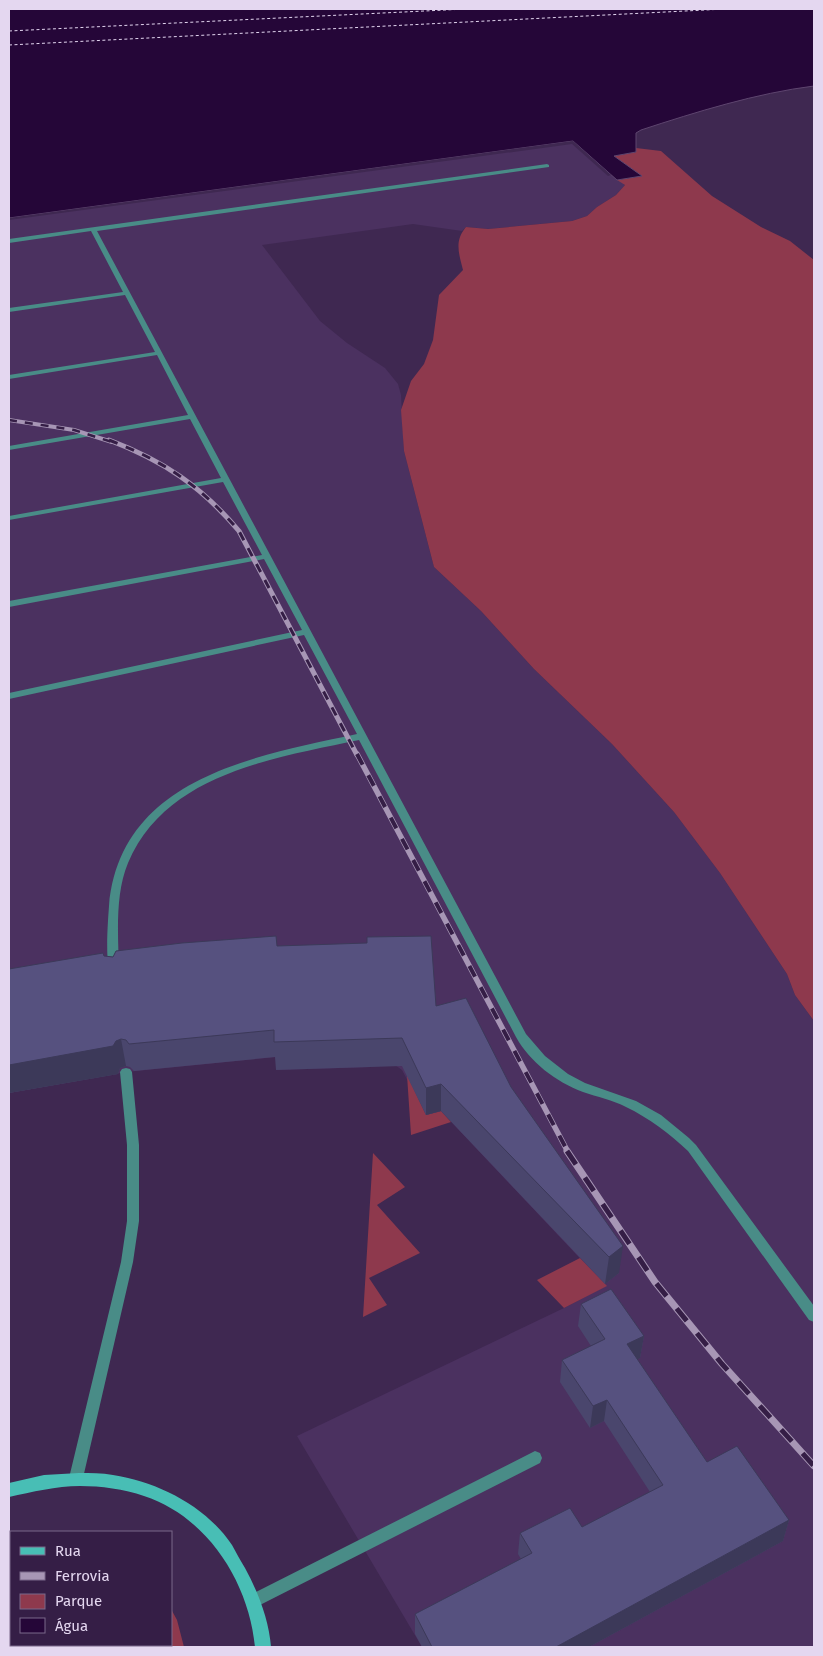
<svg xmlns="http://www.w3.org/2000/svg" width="823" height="1656" font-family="'Fira Sans',sans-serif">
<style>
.built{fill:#4b3160}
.green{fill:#8e394d}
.water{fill:#250638;stroke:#5e456f}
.pier{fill:#3f2851}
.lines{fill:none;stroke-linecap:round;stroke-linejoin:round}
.ferry{stroke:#e3d6f0;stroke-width:1;stroke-dasharray:3 2.5;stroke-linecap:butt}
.lane{fill:#498c87;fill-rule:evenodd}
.secondary{fill:#48beb5;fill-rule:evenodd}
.rail-far3-casing{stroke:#a796b5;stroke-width:4}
.rail-far2-casing{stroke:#a796b5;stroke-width:5}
.rail-far1-casing{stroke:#a796b5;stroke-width:5.5}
.rail-casing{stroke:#a796b5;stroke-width:7}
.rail-far3{stroke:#351e46;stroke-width:2.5;stroke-dasharray:8;stroke-linecap:butt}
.rail-far2{stroke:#351e46;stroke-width:3;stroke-dasharray:9;stroke-linecap:butt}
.rail-far1{stroke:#351e46;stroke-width:4;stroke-dasharray:12;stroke-linecap:butt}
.rail{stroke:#351e46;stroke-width:5;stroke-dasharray:16;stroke-linecap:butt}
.wall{fill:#4a466d}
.shaded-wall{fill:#3c3959}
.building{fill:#56517f;stroke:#3c3959}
</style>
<rect width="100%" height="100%" fill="#3f2851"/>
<path class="built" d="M 573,141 L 625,185 L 616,195 L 597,207 L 587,216 L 572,221 L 488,229 L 466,227 L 462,231 L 413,224 L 262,245 L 320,321 L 347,343 L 385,368 L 398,384 L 401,395 L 404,451 L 434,567 L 481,611 L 534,669 L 612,744 L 674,812 L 720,873 L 787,974 L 795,995 L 814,1021 L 814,1647 L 422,1647 L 297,1436 L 564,1308 L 606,1286 L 441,1111 L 426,1115 L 402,1070 L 395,1065 L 370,1062 L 371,1067 L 276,1070 L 276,1057 L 126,1072 L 9,1093 L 9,218 Z"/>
<path class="green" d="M 636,148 L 661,151 L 712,196 L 761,227 L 790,241 L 814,260 L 814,1021 L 795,995 L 787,974 L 720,873 L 674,812 L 612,744 L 534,669 L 481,611 L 434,567 L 404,451 L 401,410 L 411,381 L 424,364 L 433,340 L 439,295 L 463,270 C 459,254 454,241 466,227 L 488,229 L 572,221 L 587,216 L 597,207 L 616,195 L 625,185 L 617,180 L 641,176 L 614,156 L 636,152 Z
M 407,1075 L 426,1115 L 441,1111 L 451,1122 L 411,1135 Z
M 373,1153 L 405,1187 L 377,1205 L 420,1253 L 369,1278 L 387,1305 L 363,1317 Z
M 580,1258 L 607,1286 L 564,1308 L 537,1280 Z
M 11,1561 L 11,1645 L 171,1645 L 171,1609 L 177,1620 L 184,1647 L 9,1647 L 9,1562 Z"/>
<path class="water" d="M 9,9 L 814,9 L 814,86 C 757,93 696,112 641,130 L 636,133 L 636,152 L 614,156 L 642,176 L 617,180 L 573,141 L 9,218 Z"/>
<path class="pier" d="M 573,141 L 611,175 L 608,176 L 572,144 L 9,220 L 9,218 Z"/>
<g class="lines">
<path class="ferry" d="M 9,31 L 466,9
M 9,45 L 725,9"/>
<path class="lane" d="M 547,164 L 549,165 L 549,167 L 97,231 L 526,1034 L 545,1056 L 568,1074 L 585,1083 L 636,1101 L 661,1115 L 689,1138 L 696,1145 L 814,1306 L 814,1322 L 809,1320 L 688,1151 C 670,1134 649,1118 626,1107 C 613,1100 597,1097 583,1092 C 556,1082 530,1062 516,1037 L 359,740 C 275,758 166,773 128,863 C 115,894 118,935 119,968 L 118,971 L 110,971 C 105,960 108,920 109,906 C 120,778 255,756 357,734 L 304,635 L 9,699 L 9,693 L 302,630 L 264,559 L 9,607 L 9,601 L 262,555 L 223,482 L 9,520 L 9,516 L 221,478 L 190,419 L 9,450 L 9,446 L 188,415 L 157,355 L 9,379 L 9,375 L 155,352 L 125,295 L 9,312 L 9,308 L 123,292 L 91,231 L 9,243 L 9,239 Z
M 126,1068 L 130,1069 L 132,1072 L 139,1145 L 139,1221 L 133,1262 L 83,1478 L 81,1483 L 76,1485 L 71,1483 L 69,1478 L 121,1262 L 127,1221 L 127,1145 L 120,1072 L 122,1069 Z
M 535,1451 L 540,1453 L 542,1458 L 540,1463 L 258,1606 L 253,1608 L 248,1606 L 246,1601 L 248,1596 Z"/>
<path class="secondary" d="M 79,1473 C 90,1473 102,1473 113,1475 C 158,1482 206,1506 232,1545 C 236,1552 240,1560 245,1568 C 258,1592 269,1620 271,1647 L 255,1647 C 249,1583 208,1517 144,1496 C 124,1489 101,1486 80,1486 C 56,1486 32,1492 9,1497 L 9,1483 L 44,1475 Z"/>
<defs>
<path id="rail-far3" d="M 9,420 L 74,430 L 112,442"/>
<path id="rail-far2" d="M 109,440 C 164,461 201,486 239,531 L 357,755"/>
<path id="rail-far1" d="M 357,754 L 568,1152"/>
<path id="rail" d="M 567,1151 L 655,1282 L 722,1364 L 814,1466"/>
</defs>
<use href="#rail-far3" class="rail-far3-casing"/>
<use href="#rail-far2" class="rail-far2-casing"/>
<use href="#rail-far1" class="rail-far1-casing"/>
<use href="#rail" class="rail-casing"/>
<use href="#rail-far3" class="rail-far3"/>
<use href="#rail-far2" class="rail-far2"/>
<use href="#rail-far1" class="rail-far1"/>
<use href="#rail" class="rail"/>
</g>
<path class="wall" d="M 277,946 L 436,1006 L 511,1087 L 619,1273 L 605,1284 L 441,1111 L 426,1115 L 402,1066 L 276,1070 L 275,1057 L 134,1071 L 130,1067 L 126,1066 L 120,1068 L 118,1074 L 9,1093 L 9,969 L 104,956 L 113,957 Z
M 581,1304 L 644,1336 L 640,1358 L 637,1359 L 707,1462 L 789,1520 L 783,1541 L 589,1647 L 422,1647 L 415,1634 L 415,1614 L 521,1559 L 518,1554 L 520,1533 L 582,1527 L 650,1492 L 604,1421 L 590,1428 L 560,1382 L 562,1360 L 591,1346 L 578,1326 Z"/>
<path class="shaded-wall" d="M 121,1039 L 126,1066 L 120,1068 L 118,1074 L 9,1093 L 9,1065 Z
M 441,1084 L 441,1111 L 426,1115 L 426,1088 Z
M 623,1246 L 619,1273 L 605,1284 L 609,1257 Z
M 644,1336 L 640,1358 L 624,1366 L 627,1344 Z
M 607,1400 L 604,1421 L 590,1428 L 593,1406 Z
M 789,1520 L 783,1541 L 589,1647 L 556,1647 Z"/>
<path class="building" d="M 276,936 L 277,946 L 367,943 L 367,937 L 431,936 L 436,1006 L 466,998 L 511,1087 L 623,1246 L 609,1257 L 441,1084 L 426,1088 L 402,1038 L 274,1042 L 274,1030 L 129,1044 L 126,1040 L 121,1039 L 116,1041 L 113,1046 L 9,1065 L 9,969 L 103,953 L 104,956 L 113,957 L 116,951 L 182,943 Z
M 611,1289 L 644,1336 L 627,1344 L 707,1462 L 737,1446 L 789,1520 L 556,1647 L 432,1647 L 415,1614 L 532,1553 L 520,1533 L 570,1508 L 582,1527 L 663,1485 L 607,1400 L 593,1406 L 562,1360 L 605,1339 L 581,1304 Z"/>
<rect width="823" height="1656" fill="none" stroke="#e4d7f0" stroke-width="20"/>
<rect x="10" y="1531" width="162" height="115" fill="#351e46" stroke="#7b688a"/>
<rect x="20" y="1547" width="25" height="8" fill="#48beb5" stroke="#7b688a"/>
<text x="55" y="1556" font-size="15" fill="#e4d7f0">Rua</text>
<rect x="20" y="1572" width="25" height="8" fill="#a796b5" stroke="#7b688a"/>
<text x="55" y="1581" font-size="15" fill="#e4d7f0">Ferrovia</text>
<rect x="20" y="1594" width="25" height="15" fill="#8e394d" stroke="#7b688a"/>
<text x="55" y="1606" font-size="15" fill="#e4d7f0">Parque</text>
<rect x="20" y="1618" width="25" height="15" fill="#250638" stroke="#7b688a"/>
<text x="55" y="1631" font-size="15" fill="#e4d7f0">Água</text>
</svg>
